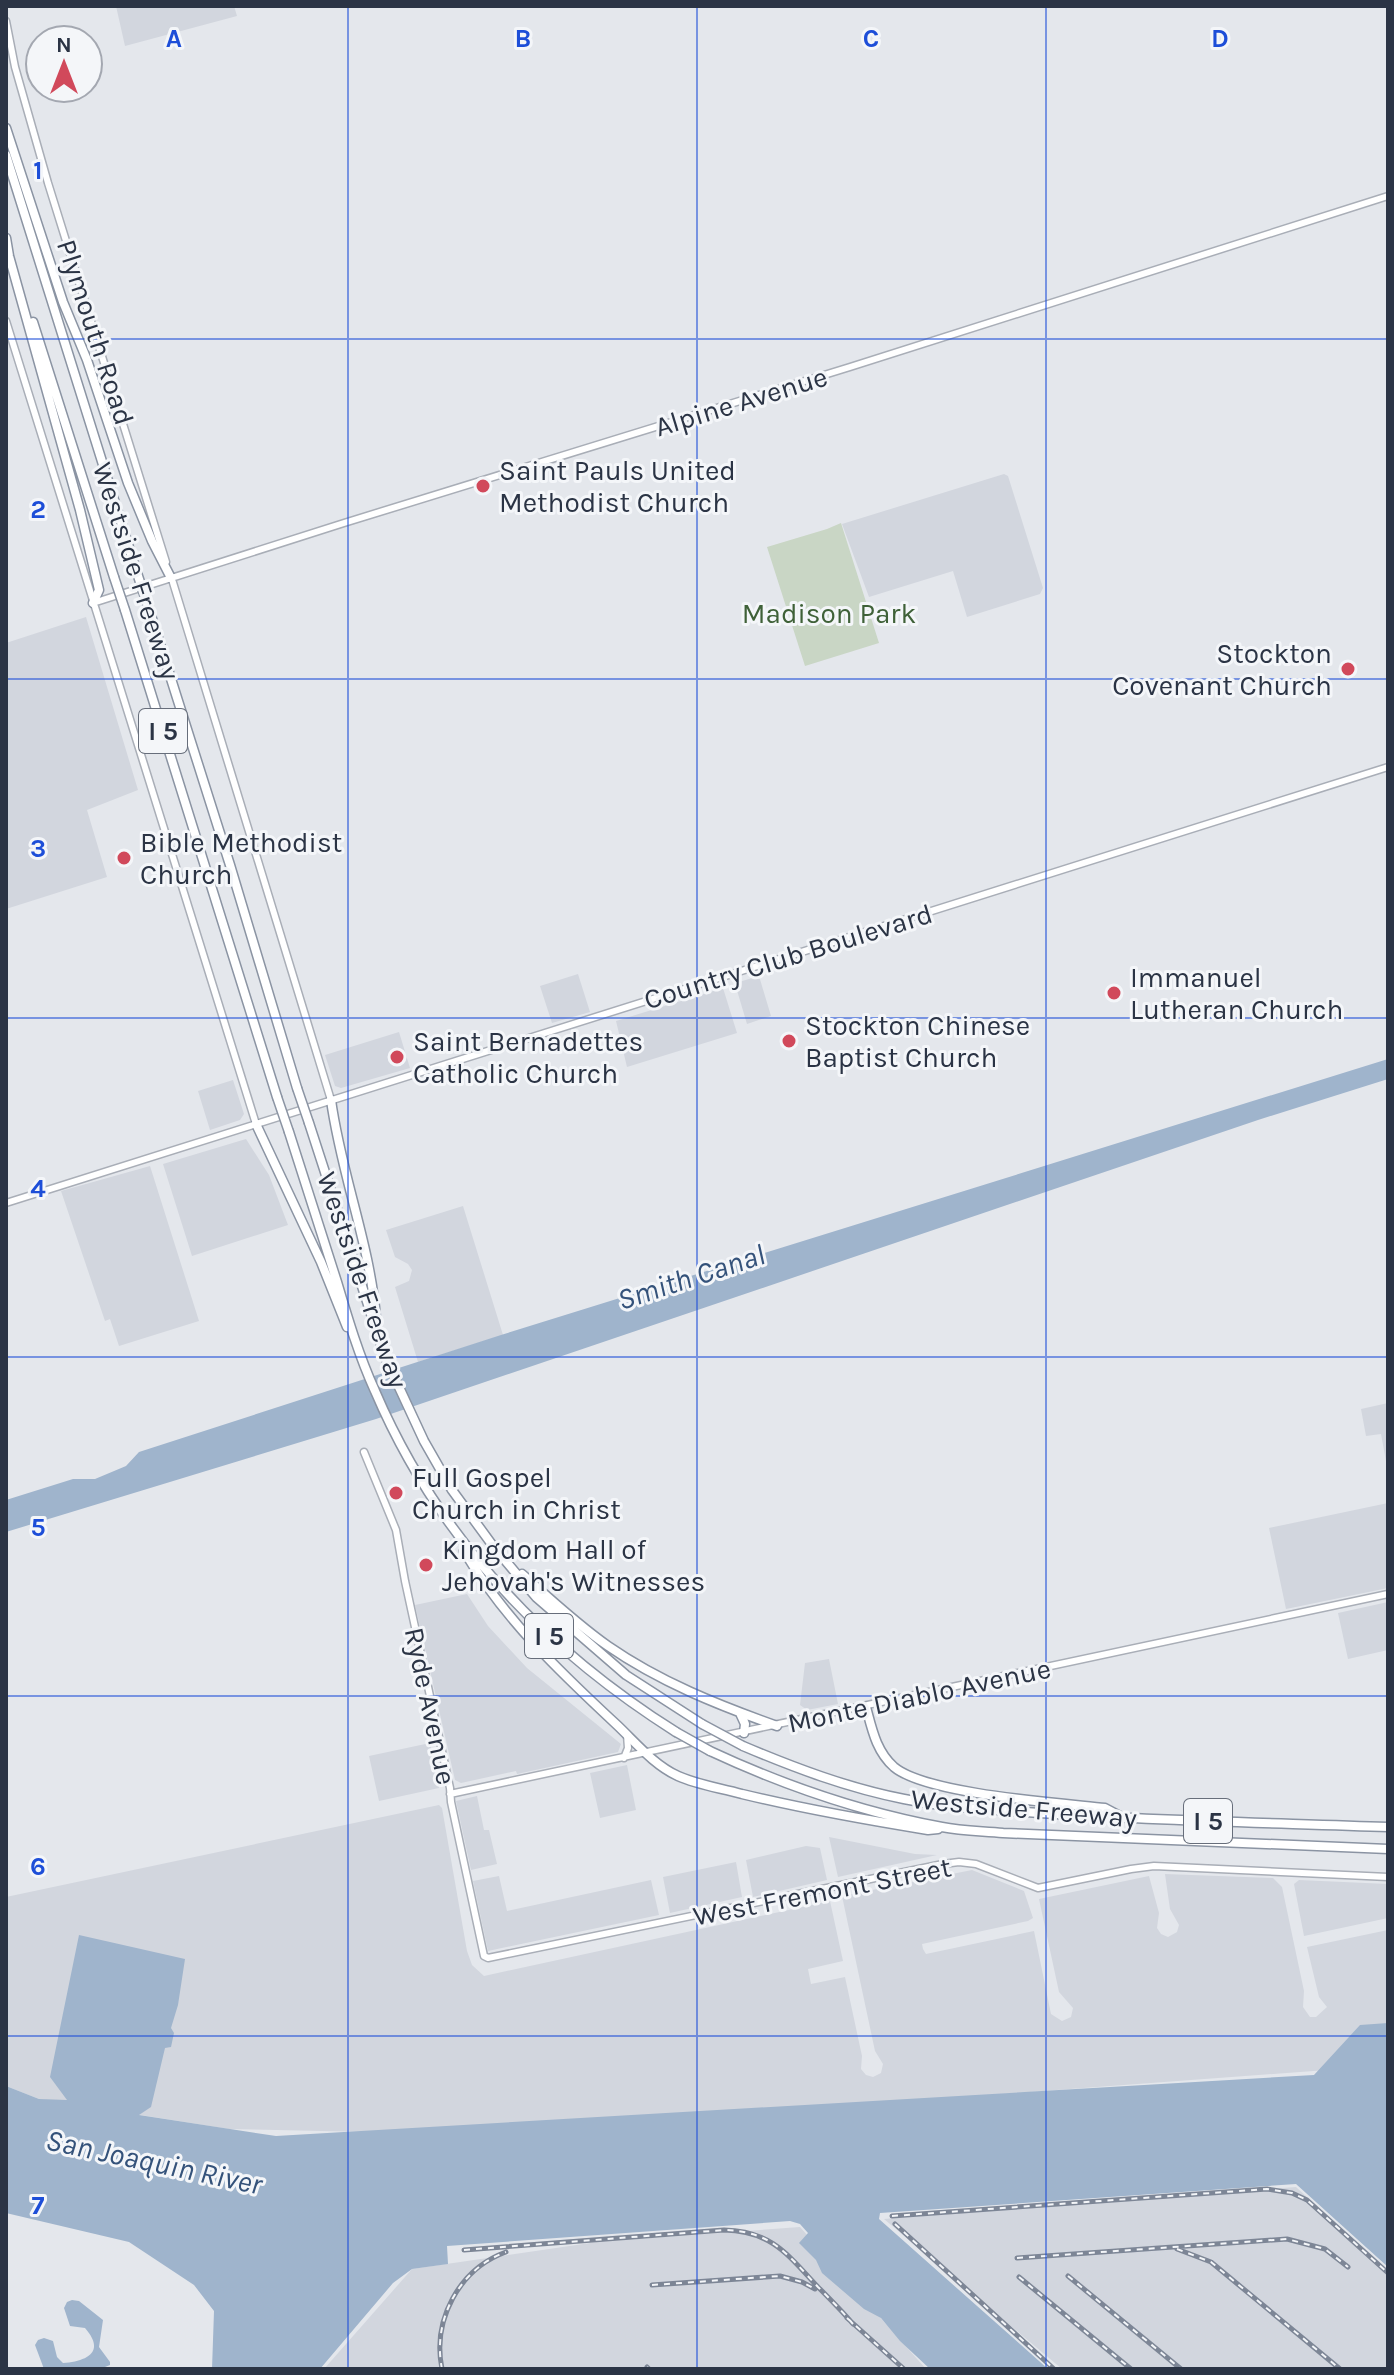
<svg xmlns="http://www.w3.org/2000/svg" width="1394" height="2375" font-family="Karla,sans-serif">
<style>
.built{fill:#d2d6de}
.green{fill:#c9d6c5}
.water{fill:#9fb4cc}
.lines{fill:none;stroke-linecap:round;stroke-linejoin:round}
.secondary-casing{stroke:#a9aeb7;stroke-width:9}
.highway-casing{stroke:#8b94a3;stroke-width:11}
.secondary{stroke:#fff;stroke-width:6}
.highway{stroke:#fff;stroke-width:8}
.rail-casing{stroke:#7d8696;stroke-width:5}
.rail{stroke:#f4f6f9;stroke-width:2;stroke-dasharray:6;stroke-linecap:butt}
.highway-bridge-casing{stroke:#8b94a3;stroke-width:11;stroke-linecap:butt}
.highway-bridge{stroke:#fff;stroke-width:8}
.grid{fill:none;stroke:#1d4ed8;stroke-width:2;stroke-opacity:0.55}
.poi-dot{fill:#d1495b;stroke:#f4f6f9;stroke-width:3}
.labels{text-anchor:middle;stroke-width:6;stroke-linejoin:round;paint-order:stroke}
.shield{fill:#f4f6f9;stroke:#676e7b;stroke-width:2}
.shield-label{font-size:26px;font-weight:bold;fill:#2b3445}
.street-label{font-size:28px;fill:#2b3445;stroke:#f4f6f9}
.poi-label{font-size:28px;fill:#2b3445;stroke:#f4f6f9;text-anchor:start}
.park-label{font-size:28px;fill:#3f6138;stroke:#f4f6f9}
.water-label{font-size:30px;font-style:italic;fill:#34527a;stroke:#f4f6f9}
.grid-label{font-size:26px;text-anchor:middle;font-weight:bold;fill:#1d4ed8;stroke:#f4f6f9;stroke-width:6;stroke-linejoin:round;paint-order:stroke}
</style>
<rect width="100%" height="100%" fill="#e4e7ec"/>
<path class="built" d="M 116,6 L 234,6 L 237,16 L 125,46 Z
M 1004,474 L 1008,476 L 1043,588 L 1040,594 L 967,617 L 953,571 L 869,597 L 842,524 Z
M 86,617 L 138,790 L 87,810 L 107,877 L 6,909 L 6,643 Z
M 578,974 L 590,1012 L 552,1023 L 540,986 Z
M 759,976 L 771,1016 L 747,1024 L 736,987 L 739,982 Z
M 723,988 L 737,1033 L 627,1067 L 616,1021 Z
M 399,1032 L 410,1068 L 341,1088 L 335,1086 L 325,1055 Z
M 233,1080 L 244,1114 L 240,1120 L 210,1130 L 198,1091 Z
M 246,1139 L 269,1175 L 288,1225 L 192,1256 L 163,1164 Z
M 150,1166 L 199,1321 L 119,1346 L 110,1319 L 105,1321 L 61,1191 Z
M 463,1206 L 503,1335 L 418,1362 L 395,1287 L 409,1281 L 412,1270 L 408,1264 L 395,1257 L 386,1230 Z
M 1388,1403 L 1388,1472 L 1381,1434 L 1366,1436 L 1361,1409 Z
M 1388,1503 L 1388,1588 L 1286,1609 L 1269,1528 Z
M 467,1594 L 488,1626 L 527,1668 L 621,1744 L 618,1752 L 517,1774 L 516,1771 L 461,1783 L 455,1780 L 415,1605 Z
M 1388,1602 L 1388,1650 L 1348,1659 L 1338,1613 Z
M 829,1659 L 838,1704 L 807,1710 L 800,1705 L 805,1663 Z
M 430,1743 L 439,1788 L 379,1801 L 369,1756 Z
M 627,1765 L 636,1810 L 600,1818 L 590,1773 Z
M 477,1796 L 484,1830 L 489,1830 L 497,1864 L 471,1870 L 456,1801 Z
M 439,1805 L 442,1808 L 467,1951 L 472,1965 L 484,1976 L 830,1901 L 843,1961 L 808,1969 L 811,1984 L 845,1977 L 862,2056 L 861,2069 L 866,2075 L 873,2077 L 881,2073 L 883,2064 L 875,2051 L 842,1896 L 972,1870 L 1024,1891 L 1033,1918 L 1028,1921 L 922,1944 L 923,1949 L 926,1954 L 1034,1931 L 1051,2014 L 1062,2021 L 1071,2017 L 1073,2008 L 1059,1992 L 1039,1899 L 1149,1876 L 1159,1913 L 1157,1928 L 1161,1934 L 1168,1937 L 1177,1932 L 1179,1925 L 1170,1909 L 1165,1874 L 1273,1878 L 1282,1887 L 1304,1991 L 1303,2007 L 1310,2017 L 1316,2017 L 1327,2007 L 1319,1997 L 1307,1947 L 1388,1930 L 1388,2034 L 1327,2070 L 458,2134 L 229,2129 L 39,2099 L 6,2086 L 6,1897 Z
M 829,1837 L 915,1854 L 937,1855 L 838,1877 Z
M 806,1846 L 820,1848 L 827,1880 L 753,1897 L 746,1860 Z
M 736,1862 L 742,1897 L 670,1913 L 663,1877 Z
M 499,1876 L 507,1911 L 651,1880 L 659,1915 L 488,1951 L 473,1881 Z
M 1299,1880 L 1388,1884 L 1388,1918 L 1304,1936 L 1294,1884 Z
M 1296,2187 L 1388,2272 L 1388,2369 L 1062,2369 L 884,2219 Z
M 800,2227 L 926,2369 L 324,2369 L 412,2269 L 597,2242 Z"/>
<path class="green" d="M 841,523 L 879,643 L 805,666 L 767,547 L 827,529 Z"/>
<path class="water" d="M 1388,1059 L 1388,1079 L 1258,1120 L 376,1419 L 6,1532 L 6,1500 L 73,1479 L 95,1479 L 126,1466 L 139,1452 L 501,1335 Z
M 79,1935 L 185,1959 L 178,2005 L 171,2028 L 174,2033 L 171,2047 L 165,2048 L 151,2107 L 139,2115 L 276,2136 L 1314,2075 L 1360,2025 L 1388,2023 L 1388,2267 L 1296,2184 L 880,2213 L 879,2219 L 1048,2369 L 930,2369 L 900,2341 L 881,2318 L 864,2309 L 822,2273 L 816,2260 L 799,2243 L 808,2233 L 800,2224 L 790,2221 L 447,2246 L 448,2264 L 412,2269 L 393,2283 L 320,2369 L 212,2369 L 214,2311 L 194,2285 L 129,2242 L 6,2213 L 6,2086 L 39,2099 L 67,2100 L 50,2077 Z
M 72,2300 L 79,2301 L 103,2320 L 99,2347 L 110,2362 L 110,2365 L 100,2369 L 44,2369 L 35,2345 L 38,2340 L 44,2338 L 53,2341 L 57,2357 L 63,2363 C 87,2361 106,2352 85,2328 L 70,2326 L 64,2308 L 67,2302 Z"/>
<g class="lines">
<defs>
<path id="secondary" d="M 6,21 L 15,67 L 48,183 L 166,562
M 6,321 L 256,1124
M 171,576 L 331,1100
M 93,603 L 344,523 L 850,367 L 1388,196
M 6,1203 L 1388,767
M 364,1452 L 396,1530 L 405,1581 L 450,1788 L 451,1802 L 484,1956 L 488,1958 L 943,1864 L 959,1862 L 976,1864 L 1038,1888 L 1131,1869 L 1154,1866 L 1388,1877
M 624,1758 L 628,1748 L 627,1735
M 450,1794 L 1388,1594"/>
<path id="highway" d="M 6,128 L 63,302 L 87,360 L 128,483 L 152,541 L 171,578
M 6,155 L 136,570
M 6,238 L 9,256 L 80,510 L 99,590 L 93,603
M 33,322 L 114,577
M 147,603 L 230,865 L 297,1088
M 125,610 L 277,1097
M 331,1100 C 341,1174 370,1244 376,1318
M 309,1123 L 385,1357 L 424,1441 L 452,1490 L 493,1546 L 536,1597 L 626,1675 L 702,1724
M 256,1124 L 321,1262 L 347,1327
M 289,1132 C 305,1182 321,1232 337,1282 C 348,1319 359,1356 375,1391 C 437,1536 543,1648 676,1732
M 464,1551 C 504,1619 560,1672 617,1725 C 636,1743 654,1765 678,1776 C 698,1785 721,1788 742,1794 C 804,1809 866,1820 928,1830 L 938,1829
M 522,1574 C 550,1599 578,1625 608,1646 C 660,1682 718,1705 777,1726
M 866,1707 C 872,1729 876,1751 894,1767 C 926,1794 1059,1803 1105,1808 L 1120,1816
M 740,1713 L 745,1724 L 744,1733
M 743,1746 C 795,1768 848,1788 904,1799 C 954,1809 1004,1810 1055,1814 C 1166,1821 1277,1823 1388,1827
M 710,1751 C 785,1786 861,1812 942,1827 C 962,1831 983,1831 1003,1833 L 1388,1849"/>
</defs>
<use href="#secondary" class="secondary-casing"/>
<use href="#highway" class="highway-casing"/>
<use href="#secondary" class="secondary"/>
<use href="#highway" class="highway"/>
<defs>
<path id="rail" d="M 892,2216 L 1267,2189 L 1292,2193 L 1307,2200 L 1388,2273
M 895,2224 L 1054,2369
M 1177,2249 L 1211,2262 L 1340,2369
M 464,2250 L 724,2230 C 772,2231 788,2255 818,2287 C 830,2299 842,2311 853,2324
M 1017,2258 L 1287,2239 L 1325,2249 L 1348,2267
M 1068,2276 L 1181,2369
M 1019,2277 L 1131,2369
M 652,2285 L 780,2276 L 802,2282 L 815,2289
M 847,2318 L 904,2369
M 647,2367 L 649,2369
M 442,2369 C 432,2320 459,2269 506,2252"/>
</defs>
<use href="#rail" class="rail-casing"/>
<use href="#rail" class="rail"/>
<defs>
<path id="highway-bridge" d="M 136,570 L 147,603
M 114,577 L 125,610
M 297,1088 L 309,1123
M 277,1097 L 289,1132
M 702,1724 L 743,1746
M 676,1732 L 710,1751"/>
</defs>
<use href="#highway-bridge" class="highway-bridge-casing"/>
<use href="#highway-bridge" class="highway-bridge"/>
</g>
<path class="grid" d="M 348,6 L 348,2369M 697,6 L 697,2369M 1046,6 L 1046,2369M 6,339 L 1388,339M 6,679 L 1388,679M 6,1018 L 1388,1018M 6,1357 L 1388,1357M 6,1696 L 1388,1696M 6,2036 L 1388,2036"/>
<g class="poi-dot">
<circle cx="483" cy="486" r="8"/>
<circle cx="1348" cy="669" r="8"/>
<circle cx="124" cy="858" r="8"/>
<circle cx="1114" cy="993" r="8"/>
<circle cx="789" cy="1041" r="8"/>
<circle cx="397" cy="1057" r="8"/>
<circle cx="396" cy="1493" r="8"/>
<circle cx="426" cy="1565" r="8"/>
</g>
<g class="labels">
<g class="shield">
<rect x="139" y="709" width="48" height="44" rx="6"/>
<rect x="525" y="1614" width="48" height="44" rx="6"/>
<rect x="1184" y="1799" width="48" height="44" rx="6"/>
</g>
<g class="shield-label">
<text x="163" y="740">I 5</text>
<text x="549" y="1645">I 5</text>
<text x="1208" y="1830">I 5</text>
</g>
<g class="street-label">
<text transform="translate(96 332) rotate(72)" y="10">Plymouth Road</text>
<text transform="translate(741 401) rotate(-17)" y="10">Alpine Avenue</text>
<text transform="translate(137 571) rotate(72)" y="10">Westside Freeway</text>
<text transform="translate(788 956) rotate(-17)" y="10">Country Club Boulevard</text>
<text transform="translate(363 1280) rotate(71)" y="10">Westside Freeway</text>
<text transform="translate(919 1695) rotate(-12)" y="10">Monte Diablo Avenue</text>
<text transform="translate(431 1706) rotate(78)" y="10">Ryde Avenue</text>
<text transform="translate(1024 1808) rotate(5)" y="10">Westside Freeway</text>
<text transform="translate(822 1891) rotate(-11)" y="10">West Fremont Street</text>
</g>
<g class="poi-label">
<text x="499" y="480">Saint Pauls United<tspan x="499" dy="32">Methodist Church</tspan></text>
<text x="1332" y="663" text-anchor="end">Stockton<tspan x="1332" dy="32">Covenant Church</tspan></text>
<text x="140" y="852">Bible Methodist<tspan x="140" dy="32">Church</tspan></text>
<text x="1130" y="987">Immanuel<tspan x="1130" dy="32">Lutheran Church</tspan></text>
<text x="805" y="1035">Stockton Chinese<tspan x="805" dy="32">Baptist Church</tspan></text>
<text x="413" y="1051">Saint Bernadettes<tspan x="413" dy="32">Catholic Church</tspan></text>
<text x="412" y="1487">Full Gospel<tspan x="412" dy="32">Church in Christ</tspan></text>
<text x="442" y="1559">Kingdom Hall of<tspan x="442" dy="32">Jehovah's Witnesses</tspan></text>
</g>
<g class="park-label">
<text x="829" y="623">Madison Park</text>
</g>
<g class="water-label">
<text transform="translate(691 1277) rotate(-18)" y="10">Smith Canal</text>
<text transform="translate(154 2162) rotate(12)" y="10">San Joaquin River</text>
</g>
</g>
<g class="grid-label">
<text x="174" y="47">A</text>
<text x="523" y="47">B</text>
<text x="871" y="47">C</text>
<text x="1220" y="47">D</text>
<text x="38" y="179">1</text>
<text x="38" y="518">2</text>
<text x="38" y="857">3</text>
<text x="38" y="1197">4</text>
<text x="38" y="1536">5</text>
<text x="38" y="1875">6</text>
<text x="38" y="2214">7</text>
</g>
<rect width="1394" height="2375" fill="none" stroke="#2b3445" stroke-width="16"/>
<g transform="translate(64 64)"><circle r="38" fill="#f4f6f9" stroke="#a4a8b1" stroke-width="2"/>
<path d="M0-6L14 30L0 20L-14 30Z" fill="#d1495b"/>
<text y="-12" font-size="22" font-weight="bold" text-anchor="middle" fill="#2b3445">N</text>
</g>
</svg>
